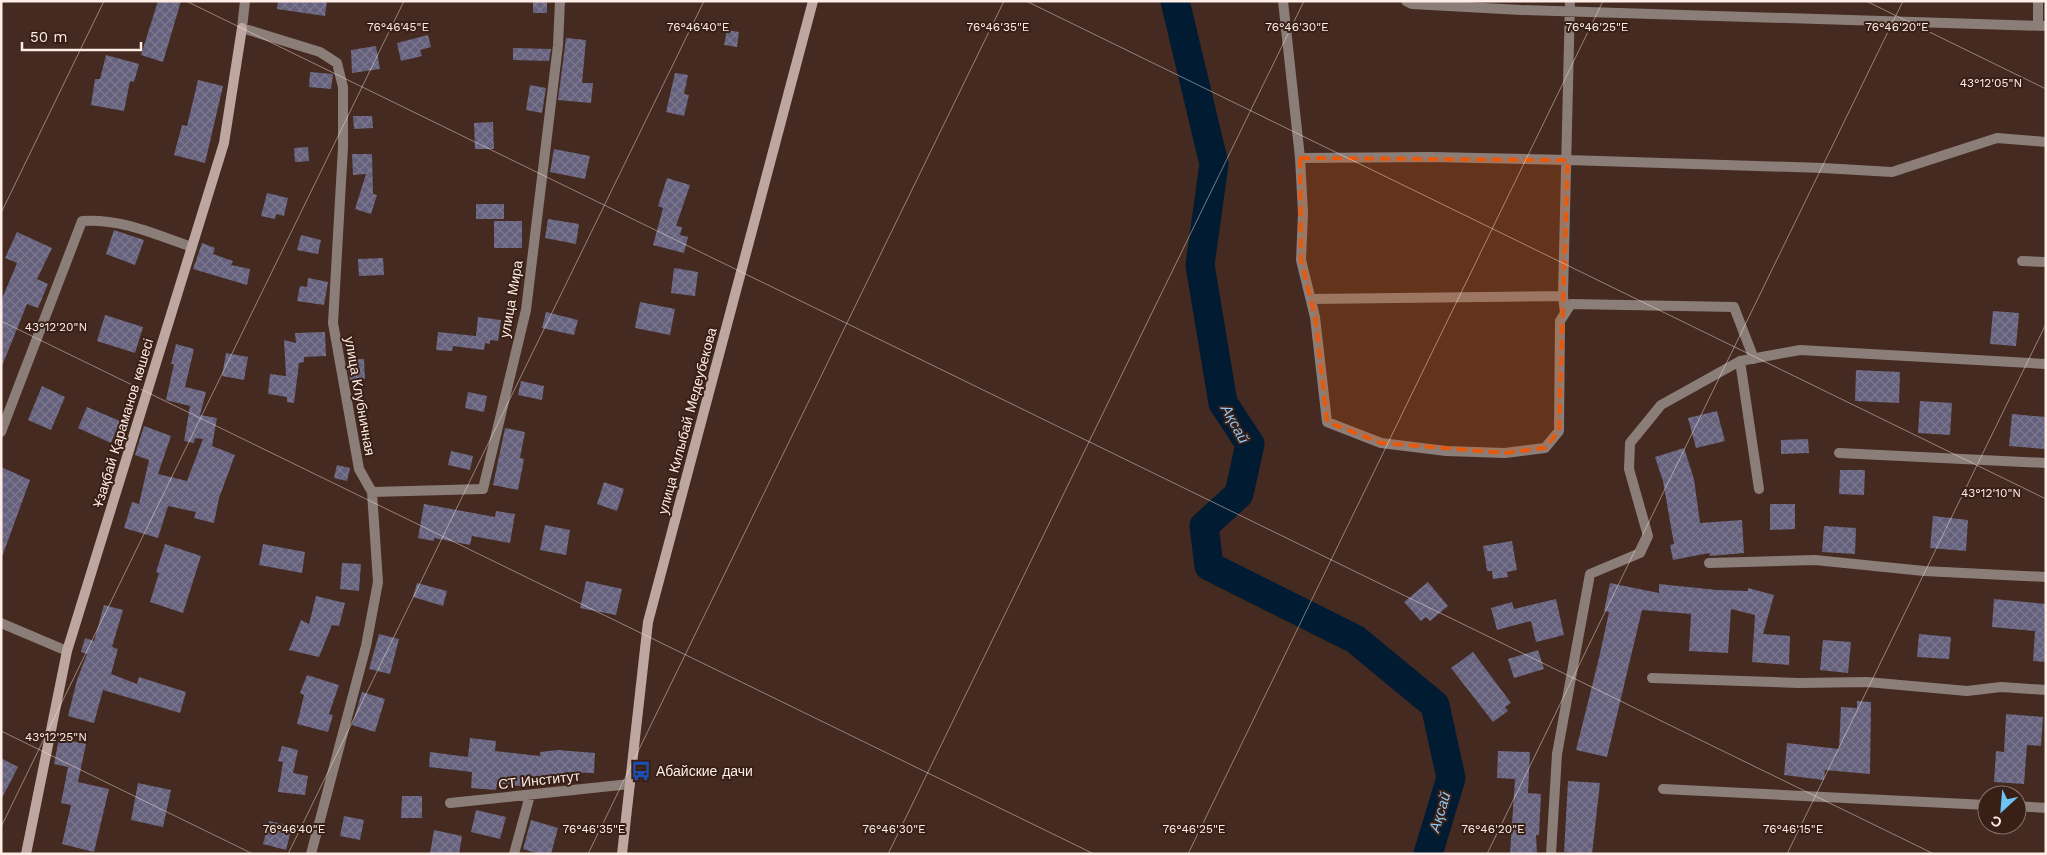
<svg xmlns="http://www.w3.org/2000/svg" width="2047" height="855" font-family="'Work Sans',sans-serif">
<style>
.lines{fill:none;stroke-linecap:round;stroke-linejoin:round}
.river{stroke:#001b32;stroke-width:29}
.building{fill:url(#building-cross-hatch)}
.street{stroke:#8b7d78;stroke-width:10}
.secondary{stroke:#bea7a0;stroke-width:10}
.marked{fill:#e8590c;fill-opacity:0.2;stroke:#e8590c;stroke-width:4;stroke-dasharray:10 6;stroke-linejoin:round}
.ticks{fill:none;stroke:#ffede7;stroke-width:1;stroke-opacity:0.45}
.labels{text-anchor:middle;stroke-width:4;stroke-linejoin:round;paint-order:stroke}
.street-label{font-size:14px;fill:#ffede7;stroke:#392016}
.poi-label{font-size:14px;fill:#ffede7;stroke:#392016;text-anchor:start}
.water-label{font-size:15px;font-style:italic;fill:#8ec6f4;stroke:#392016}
.ticks-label{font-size:12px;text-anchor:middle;fill:#ffede7;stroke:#392016;stroke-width:4;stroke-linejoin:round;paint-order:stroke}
</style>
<defs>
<pattern id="building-cross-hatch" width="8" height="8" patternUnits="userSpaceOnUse" patternTransform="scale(1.25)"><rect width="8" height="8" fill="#65617c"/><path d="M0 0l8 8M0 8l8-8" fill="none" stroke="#7c788f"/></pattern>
</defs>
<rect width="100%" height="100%" fill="#442a20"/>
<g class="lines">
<path class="river" d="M 1175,1 L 1214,164 L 1200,265 L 1223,403 L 1250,444 L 1239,494 L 1204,526 L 1209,566 L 1355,639 L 1435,705 L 1451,778 L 1428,854"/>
</g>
<path class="building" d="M 158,1 L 181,1 L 163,62 L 141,55 Z
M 278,1 L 327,1 L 325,16 L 277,9 Z
M 533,1 L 547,1 L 547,13 L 533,13 Z
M 727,30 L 739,32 L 737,47 L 724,45 Z
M 428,35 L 431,47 L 420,50 L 422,56 L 401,61 L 397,43 Z
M 566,38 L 586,40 L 582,83 L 593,83 L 591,103 L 558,100 Z
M 376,46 L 380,69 L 352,73 L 351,50 Z
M 513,48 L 551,49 L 549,61 L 513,60 Z
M 106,55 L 139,64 L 134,82 L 130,81 L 124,111 L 91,105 L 95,79 L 100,79 Z
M 310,72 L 333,74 L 331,89 L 309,87 Z
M 675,73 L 688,75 L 684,94 L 689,95 L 684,116 L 666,112 Z
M 198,80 L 223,86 L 205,163 L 174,155 L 182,125 L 187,126 Z
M 530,85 L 546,88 L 542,113 L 526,110 Z
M 353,116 L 372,116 L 373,128 L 354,129 Z
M 493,122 L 494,149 L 475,149 L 474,123 Z
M 308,147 L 309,161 L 295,162 L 294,148 Z
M 554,149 L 590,156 L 585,179 L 550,172 Z
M 352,154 L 372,154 L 373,194 L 377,195 L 371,214 L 355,209 L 366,174 L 353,175 Z
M 667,178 L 690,185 L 676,226 L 682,227 L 680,235 L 688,237 L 684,253 L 653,245 L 663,208 L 658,206 Z
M 267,193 L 288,198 L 284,216 L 276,214 L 275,219 L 261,216 Z
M 476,204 L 504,204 L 504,219 L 476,219 Z
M 548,219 L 579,224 L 576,244 L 545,238 Z
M 494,221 L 522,221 L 522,248 L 494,248 Z
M 114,230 L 144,240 L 135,265 L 106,254 Z
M 17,232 L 52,248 L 37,279 L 48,284 L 38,308 L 27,304 L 2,366 L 1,301 L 17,263 L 5,258 Z
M 301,235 L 321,240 L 318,254 L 297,250 Z
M 202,243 L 215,248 L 213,254 L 233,261 L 231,265 L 250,269 L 247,285 L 193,269 Z
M 383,258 L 384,275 L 359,276 L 358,259 Z
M 674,268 L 698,272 L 695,296 L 671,293 Z
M 308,278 L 328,282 L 324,305 L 297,301 L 300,286 L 307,287 Z
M 640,302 L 675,309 L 670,335 L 635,328 Z
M 1993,311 L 2019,313 L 2016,346 L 1990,344 Z
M 546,312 L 578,320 L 574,335 L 542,328 Z
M 105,315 L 143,327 L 135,353 L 97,341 Z
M 478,317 L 501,320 L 498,341 L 490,340 L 490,344 L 485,343 L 484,350 L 453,346 L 452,351 L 436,350 L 438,332 L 476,336 Z
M 325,332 L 326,356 L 304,357 L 304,362 L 299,363 L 294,403 L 287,402 L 287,397 L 268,394 L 270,374 L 286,376 L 284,340 L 296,343 L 295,333 Z
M 176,344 L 194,349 L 185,387 L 206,392 L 200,415 L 217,418 L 212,446 L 235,455 L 219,498 L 214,523 L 194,518 L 196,512 L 168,506 L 158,538 L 124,528 L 132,502 L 139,504 L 149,460 L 135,455 L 144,426 L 171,436 L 158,474 L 187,481 L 203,439 L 195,438 L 194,443 L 184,441 L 190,406 L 166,400 L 174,364 L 171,364 Z
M 226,353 L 248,357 L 244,380 L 222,376 Z
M 364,359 L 365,379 L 350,380 L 347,360 Z
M 1856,370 L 1900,372 L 1899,403 L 1855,401 Z
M 521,381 L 544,386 L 542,400 L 518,395 Z
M 42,386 L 65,397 L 51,430 L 28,420 Z
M 468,392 L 487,396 L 484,412 L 465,408 Z
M 1920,401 L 1952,403 L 1950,435 L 1918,433 Z
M 87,407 L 120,421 L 111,443 L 78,428 Z
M 1717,411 L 1725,441 L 1696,448 L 1688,418 Z
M 2012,414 L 2046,417 L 2045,449 L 2009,446 Z
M 505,428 L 525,432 L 520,458 L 524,459 L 518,490 L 493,485 Z
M 1808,439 L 1809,453 L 1781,454 L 1781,440 Z
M 1684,448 L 1694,479 L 1700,523 L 1742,520 L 1744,553 L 1710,556 L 1709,553 L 1673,560 L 1670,545 L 1674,544 L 1663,481 L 1655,457 Z
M 451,451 L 473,456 L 470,470 L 448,465 Z
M 337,465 L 350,468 L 347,481 L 334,478 Z
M 1,467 L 30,480 L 2,557 L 1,557 Z
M 1840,470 L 1865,470 L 1864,495 L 1839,494 Z
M 604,482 L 624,489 L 617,511 L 597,504 Z
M 424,504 L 495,517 L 496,511 L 515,514 L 510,543 L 472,536 L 470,545 L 434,538 L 434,541 L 418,538 Z
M 1770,504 L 1795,504 L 1795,529 L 1770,530 Z
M 1933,516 L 1968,520 L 1966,551 L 1930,548 Z
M 545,525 L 570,530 L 566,555 L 540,550 Z
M 1824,526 L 1856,528 L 1855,554 L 1822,552 Z
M 1512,541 L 1517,570 L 1507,572 L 1508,577 L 1493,579 L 1492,571 L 1487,571 L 1483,546 Z
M 165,544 L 201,556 L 183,613 L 150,602 L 159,573 L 156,572 Z
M 263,544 L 305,552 L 302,573 L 259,565 Z
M 342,563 L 361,564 L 359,591 L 340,589 Z
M 586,581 L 622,589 L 616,615 L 580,608 Z
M 1428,582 L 1448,606 L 1430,621 L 1426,617 L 1421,621 L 1404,602 Z
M 417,583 L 447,591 L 443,606 L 413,597 Z
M 1610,583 L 1659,593 L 1659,584 L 1717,590 L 1748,591 L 1748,588 L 1774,595 L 1763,634 L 1790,636 L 1789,665 L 1752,662 L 1755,615 L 1731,609 L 1728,653 L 1689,651 L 1691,614 L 1642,610 L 1607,757 L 1576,750 L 1599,658 L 1609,612 L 1604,611 Z
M 316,596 L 345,603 L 339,626 L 332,625 L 319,657 L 289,650 L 301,620 L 309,624 Z
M 1556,599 L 1564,635 L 1536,642 L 1531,621 L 1497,630 L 1491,608 L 1512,602 L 1514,609 Z
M 1994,599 L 2046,604 L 2046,662 L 2033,661 L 2035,631 L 1992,627 Z
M 104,605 L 123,610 L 112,647 L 118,649 L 111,674 L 137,684 L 139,677 L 186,692 L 180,713 L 103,690 L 94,723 L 68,716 L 77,680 L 87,654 L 81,652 L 85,638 L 94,641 Z
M 379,634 L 399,639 L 390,674 L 369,669 Z
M 1919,634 L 1951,637 L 1949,659 L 1917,657 Z
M 1823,640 L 1851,642 L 1848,673 L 1820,670 Z
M 1538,650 L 1544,669 L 1514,678 L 1508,659 Z
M 1473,652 L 1511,703 L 1505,707 L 1508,711 L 1493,722 L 1451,668 Z
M 307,675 L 339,685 L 329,714 L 333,715 L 328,732 L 297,724 L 304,695 L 300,693 Z
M 362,692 L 385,699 L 375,732 L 352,725 Z
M 1857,701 L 1871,702 L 1870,774 L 1825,770 L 1824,780 L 1784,775 L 1787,743 L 1839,749 L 1841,707 L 1857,708 Z
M 2006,714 L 2043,717 L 2041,746 L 2027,745 L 2024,784 L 1994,782 L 1996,751 L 2004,752 Z
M 59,738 L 86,744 L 78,782 L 109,789 L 94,852 L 62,844 L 71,805 L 61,803 L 68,767 L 54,764 Z
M 470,738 L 496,741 L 495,751 L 540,756 L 540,752 L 558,750 L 595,753 L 594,773 L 565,772 L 566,779 L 527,782 L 527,787 L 497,783 L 496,790 L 471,788 L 472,772 L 429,767 L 430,752 L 468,757 Z
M 282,746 L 298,750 L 293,773 L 308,776 L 305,795 L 278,792 L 283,762 L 278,761 Z
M 1498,751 L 1530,752 L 1528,793 L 1541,794 L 1539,835 L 1536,835 L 1537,854 L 1510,854 L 1515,779 L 1497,778 Z
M 1,758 L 18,767 L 1,800 Z
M 1568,781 L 1600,783 L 1592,854 L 1564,852 Z
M 138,783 L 171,790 L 163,827 L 131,820 Z
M 402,796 L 422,796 L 422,818 L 401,818 Z
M 476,810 L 506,817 L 500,839 L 471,832 Z
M 344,816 L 364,820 L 360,840 L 340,836 Z
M 531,820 L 558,828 L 551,854 L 539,854 L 523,849 Z
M 269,821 L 292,826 L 286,850 L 263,844 Z
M 434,830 L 462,836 L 459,854 L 430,854 Z"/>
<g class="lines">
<path class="street" d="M 245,1 L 242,28 L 320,52 L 337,63 L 343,87 L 343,147 L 333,323 L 359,469 L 372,492 L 378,582 L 366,646 L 311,854
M 1283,1 L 1300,158 L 1303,213 L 1301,260 L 1315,317 L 1327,422 L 1381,443 L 1446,451 L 1505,453 L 1545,448 L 1559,431 L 1560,321 L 1571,304 L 1734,307 L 1754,359
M 1406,1 L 1412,4 L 1521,10 L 2046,26
M 2038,1 L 2038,25
M 1300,158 L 1431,157 L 1568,160 L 1823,168 L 1892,172 L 1997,138 L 2046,142
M 2022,261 L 2046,262
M 1311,299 L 1563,296
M 1565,313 L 1563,296 L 1570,1
M 1740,361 L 1759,489
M 1,432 L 82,221 C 121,218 156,235 192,247
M 1839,453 L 2046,463
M 372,492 L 483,489 L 526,310 L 558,45 L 560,1
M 1709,563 L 1815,560 L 1924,571 L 2046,577
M 1,623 L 67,651
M 1652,678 L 1799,683 L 1867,682 L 1967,691 L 2001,687 L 2046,690
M 1663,789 L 1987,805
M 450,803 L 630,784
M 2017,806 L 2046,808
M 514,854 L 530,795
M 1551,854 L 1557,754 L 1590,574 L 1640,553 L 1648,536 L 1629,469 L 1630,443 L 1661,405 L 1740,361 L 1800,350 L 2046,364"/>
<path class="secondary" d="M 26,854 L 67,651 L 224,143 L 242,28
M 622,854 L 648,622 L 813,1"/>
</g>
<path class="marked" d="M 1300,158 L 1568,160 L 1559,431 L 1545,448 L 1505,453 L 1381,443 L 1327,422 L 1315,317 L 1301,260 Z"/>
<path class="ticks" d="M 186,1 L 1934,854M 1026,1 L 2046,499M 1866,1 L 2046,89M 1,213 L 104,1M 1,321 L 1094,854M 1,731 L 253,854M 1,827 L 404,1M 288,854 L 704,1M 588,854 L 1004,1M 888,854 L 1304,1M 1188,854 L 1603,1M 1487,854 L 1903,1M 1787,854 L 2046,324"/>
<defs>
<symbol id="bus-bare" viewBox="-9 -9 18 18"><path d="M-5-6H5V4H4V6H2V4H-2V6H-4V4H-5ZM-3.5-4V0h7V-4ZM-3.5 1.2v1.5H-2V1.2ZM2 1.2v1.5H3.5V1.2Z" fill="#1a4fb4" stroke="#392016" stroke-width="2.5" paint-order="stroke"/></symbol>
</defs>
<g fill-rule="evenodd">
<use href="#bus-bare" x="627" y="757" width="28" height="28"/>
</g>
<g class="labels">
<g class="street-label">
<text transform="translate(511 299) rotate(-80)" y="5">улица Мира</text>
<text transform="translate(360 396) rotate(80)" y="5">улица Клубничная</text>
<text transform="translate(687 421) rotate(-75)" y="5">улица Килыбай Медеубекова</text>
<text transform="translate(123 423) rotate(-73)" y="5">Ұзақбай Қараманов көшесі</text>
<text transform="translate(539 780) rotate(-6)" y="5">СТ Институт</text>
</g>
<g class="poi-label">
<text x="656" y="776">Абайские дачи</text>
</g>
<g class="water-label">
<text transform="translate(1235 424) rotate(61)" y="5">Ақсай</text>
<text transform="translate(1440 812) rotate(-73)" y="5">Ақсай</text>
</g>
</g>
<g class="ticks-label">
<text x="398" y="31">76°46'45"E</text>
<text x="698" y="31">76°46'40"E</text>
<text x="998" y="31">76°46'35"E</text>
<text x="1297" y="31">76°46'30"E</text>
<text x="1597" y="31">76°46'25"E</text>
<text x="1897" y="31">76°46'20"E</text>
<text x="1991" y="87">43°12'05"N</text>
<text x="56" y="331">43°12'20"N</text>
<text x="1991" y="497">43°12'10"N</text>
<text x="56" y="741">43°12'25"N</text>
<text x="294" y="833">76°46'40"E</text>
<text x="594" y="833">76°46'35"E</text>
<text x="894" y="833">76°46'30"E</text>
<text x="1194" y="833">76°46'25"E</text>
<text x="1493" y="833">76°46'20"E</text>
<text x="1793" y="833">76°46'15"E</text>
</g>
<rect width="2047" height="855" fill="none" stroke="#ffede7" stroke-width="5"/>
<g transform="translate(2002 810) rotate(206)"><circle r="24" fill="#392016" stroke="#88726a"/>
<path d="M0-4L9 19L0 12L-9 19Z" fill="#6fc2f4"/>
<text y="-8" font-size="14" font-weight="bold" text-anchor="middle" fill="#ffede7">С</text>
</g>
<path d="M22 42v8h119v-8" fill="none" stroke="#ffede7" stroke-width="2.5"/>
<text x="30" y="42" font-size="15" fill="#ffede7" stroke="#392016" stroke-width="4" paint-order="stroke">50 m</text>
</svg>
